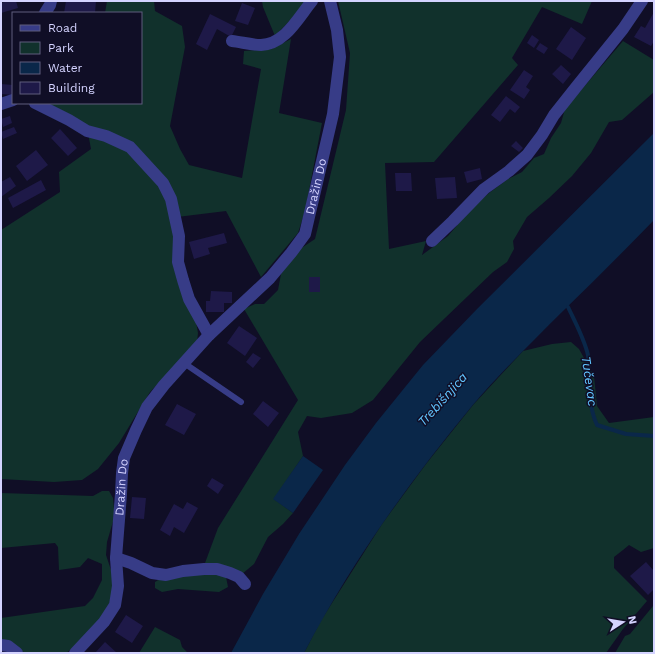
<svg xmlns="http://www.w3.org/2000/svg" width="655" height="654" font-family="'Work Sans',sans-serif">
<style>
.green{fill:#11312c}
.water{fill:#0a2749}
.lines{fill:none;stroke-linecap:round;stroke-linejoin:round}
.stream{stroke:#0a2749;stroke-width:4}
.building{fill:#1e1948}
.lane{stroke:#373c87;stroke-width:6}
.street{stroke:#373c87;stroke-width:12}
.labels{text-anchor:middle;stroke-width:3;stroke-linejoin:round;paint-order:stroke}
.street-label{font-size:12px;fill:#d4d3ff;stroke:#100e26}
.water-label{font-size:13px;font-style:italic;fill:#61c5ff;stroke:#100e26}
</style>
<rect width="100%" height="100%" fill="#100e26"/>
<path class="green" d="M 107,1 L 154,1 L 155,11 L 182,26 L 185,47 L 170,126 L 180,149 L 189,165 L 242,178 L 261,69 L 243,64 L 244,51 L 271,49 L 291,39 L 279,113 L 322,123 L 305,211 L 298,233 L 261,277 L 226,211 L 177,217 L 148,164 L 37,103 L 141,103 L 141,13 L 105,13 Z
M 262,1 L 306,1 L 299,11 L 275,36 L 263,7 Z
M 338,1 L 592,1 L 582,24 L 542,7 L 512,58 L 518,65 L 434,162 L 385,163 L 389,249 L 426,241 L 422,255 L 448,236 L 470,210 L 489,193 L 508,179 L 522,172 L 534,158 L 544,154 L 551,138 L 561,123 L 565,109 L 623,41 L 654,60 L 654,92 L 622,120 L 609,122 L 591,153 L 572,176 L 549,198 L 527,217 L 513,241 L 514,249 L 507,262 L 493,272 L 420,342 L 373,400 L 352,413 L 321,418 L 307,416 L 298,432 L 303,456 L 274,499 L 293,513 L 283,524 L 268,537 L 254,564 L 242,574 L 217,565 L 205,563 L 218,528 L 298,400 L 244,309 L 255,304 L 264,304 L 278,290 L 281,274 L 297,251 L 315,239 L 346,110 L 350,53 Z
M 88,133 L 129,148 L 162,185 L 196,322 L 198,333 L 197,343 L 150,392 L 119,443 L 98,469 L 82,480 L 54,482 L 1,479 L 1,230 L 60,192 L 59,172 L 91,149 Z
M 571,342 L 579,349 L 594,376 L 597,406 L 609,423 L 654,417 L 654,548 L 641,552 L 629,545 L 623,550 L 614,557 L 614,568 L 647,601 L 623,629 L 606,653 L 304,653 L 320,622 L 382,524 L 426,464 L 473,405 L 523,351 L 552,344 Z
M 102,491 L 109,491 L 113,498 L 114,509 L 114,518 L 107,542 L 106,555 L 114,579 L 110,602 L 100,621 L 74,647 L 66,653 L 25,653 L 3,639 L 1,639 L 1,618 L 85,606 L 93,598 L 102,580 L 102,564 L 88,558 L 80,567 L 59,570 L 58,547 L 55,543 L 1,548 L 1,493 L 93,496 Z
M 214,573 L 226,577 L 228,587 L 219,592 L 178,589 L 162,592 L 155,588 L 155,582 L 160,579 Z
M 653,606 L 654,607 L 654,653 L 615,653 L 625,636 L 630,634 Z
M 155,627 L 180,640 L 182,647 L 188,653 L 139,653 Z"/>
<path class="water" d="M 654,133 L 654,220 C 624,251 593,282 562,312 C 531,343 500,373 472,406 C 408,483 350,565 304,653 L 231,653 L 263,594 L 299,534 L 345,465 L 376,423 L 423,365 L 478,308 Z
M 303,456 L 323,470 L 293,513 L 273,499 Z"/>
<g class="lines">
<path class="stream" d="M 568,307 C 575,322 584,338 588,355 C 589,362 588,369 589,376 C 589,392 590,410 597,425 L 626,434 L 654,436"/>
</g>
<path class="building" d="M 8,1 L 16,1 L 18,8 L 1,13 L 1,3 Z
M 66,1 L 96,1 L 95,13 L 64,13 Z
M 242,3 L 255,8 L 248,25 L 235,21 Z
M 654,12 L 654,41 L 651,46 L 634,37 L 641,26 L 645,28 Z
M 210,14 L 236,27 L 231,37 L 217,29 L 207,50 L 196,44 Z
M 571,27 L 586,38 L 572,60 L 556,49 Z
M 532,35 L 539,40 L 534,48 L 527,43 Z
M 540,43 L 548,48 L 544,54 L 536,49 Z
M 561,65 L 571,74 L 563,84 L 552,74 Z
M 524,70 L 533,76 L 526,87 L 530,90 L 524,99 L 510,90 Z
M 1,84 L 13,85 L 13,95 L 1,94 Z
M 506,96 L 520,107 L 515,113 L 510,109 L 500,122 L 491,115 Z
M 10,116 L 12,123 L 3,127 L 1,119 Z
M 14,127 L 17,133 L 3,139 L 1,132 Z
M 60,129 L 77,148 L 68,156 L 51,138 Z
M 516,141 L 523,148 L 519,152 L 511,146 Z
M 36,150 L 48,165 L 27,181 L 16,166 Z
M 480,168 L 482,179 L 467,183 L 464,172 Z
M 395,173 L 411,173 L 412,191 L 396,191 Z
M 10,177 L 16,186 L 1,197 L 1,182 Z
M 455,177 L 457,198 L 437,199 L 435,178 Z
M 41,180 L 46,190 L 13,208 L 8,198 Z
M 224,233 L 227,243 L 208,248 L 210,254 L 194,259 L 189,242 Z
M 309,277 L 320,277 L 320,292 L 309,292 Z
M 211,291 L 232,292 L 232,303 L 224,303 L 224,312 L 206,312 L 206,301 L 210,301 Z
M 239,326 L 257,338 L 245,356 L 227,343 Z
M 253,353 L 261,358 L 253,368 L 246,362 Z
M 263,401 L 279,413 L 268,427 L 253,414 Z
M 177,404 L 196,414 L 184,435 L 165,425 Z
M 212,478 L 224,485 L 218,494 L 207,486 Z
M 132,497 L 146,498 L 144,519 L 130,518 Z
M 187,502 L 198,508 L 184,533 L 174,527 L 170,536 L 160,530 L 174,504 L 183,509 Z
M 646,562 L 654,571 L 654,589 L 648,595 L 630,576 Z
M 126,615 L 143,626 L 132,643 L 115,632 Z
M 105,642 L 117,653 L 95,653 Z"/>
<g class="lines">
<path class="lane" d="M 184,363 L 241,402"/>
<g class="street">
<path d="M 45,13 L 50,5 L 51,1"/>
<path d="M 232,41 C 241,42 252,45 261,45 C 285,44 298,18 312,1"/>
<path d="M 35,103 L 69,120 L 87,131 L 106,136 L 130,147 L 163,183 L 171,199 L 179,236 L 178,262 L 183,280 L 189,299 L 209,335"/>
<path d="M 1,104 L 13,100"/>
<path d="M 432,241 L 453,221 L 484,189 L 509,171 L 527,155 L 542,135 L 554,115 L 577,86 L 623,29 L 642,1"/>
<path d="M 116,558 L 131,563 L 152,573 L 166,575 L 183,571 L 204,569 L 217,569 L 230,573 L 239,577 L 245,584"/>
<path d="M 1,645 L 8,646 L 17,653"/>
<path id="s1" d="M 75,653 L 104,622 L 115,605 L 118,586 L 116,558 L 121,494 L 122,473 L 124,458 L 136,430 L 147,407 L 164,385 L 209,335 L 270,278 L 291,253 L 305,234 L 333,114 L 340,57 L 337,30 L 330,1"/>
</g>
</g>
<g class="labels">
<g class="street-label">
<text dy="4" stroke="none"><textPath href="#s1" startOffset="550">Dražin Do</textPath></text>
<text dy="4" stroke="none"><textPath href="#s1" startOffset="181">Dražin Do</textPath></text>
</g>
<g class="water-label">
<text transform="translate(590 381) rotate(82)" y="5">Tučevac</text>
<text transform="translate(442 399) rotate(-48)" y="5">Trebišnjica</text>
</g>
</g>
<rect width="655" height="654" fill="none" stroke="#d4d3ff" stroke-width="4"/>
<rect x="12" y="12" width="130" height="92" fill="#100e26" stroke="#5e5d7d"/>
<rect x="20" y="25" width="20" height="6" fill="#373c87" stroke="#5e5d7d"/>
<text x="48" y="32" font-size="12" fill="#d4d3ff">Road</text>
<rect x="20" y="42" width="20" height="12" fill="#11312c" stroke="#5e5d7d"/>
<text x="48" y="52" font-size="12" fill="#d4d3ff">Park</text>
<rect x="20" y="62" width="20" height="12" fill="#0a2749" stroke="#5e5d7d"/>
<text x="48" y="72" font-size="12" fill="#d4d3ff">Water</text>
<rect x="20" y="82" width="20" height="12" fill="#1e1948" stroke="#5e5d7d"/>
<text x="48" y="92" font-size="12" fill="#d4d3ff">Building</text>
<g transform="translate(623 622) rotate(78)" stroke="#100e26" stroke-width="3" paint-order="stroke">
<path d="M0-3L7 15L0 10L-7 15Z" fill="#d4d3ff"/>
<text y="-6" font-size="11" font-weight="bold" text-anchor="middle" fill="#d4d3ff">N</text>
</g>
</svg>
